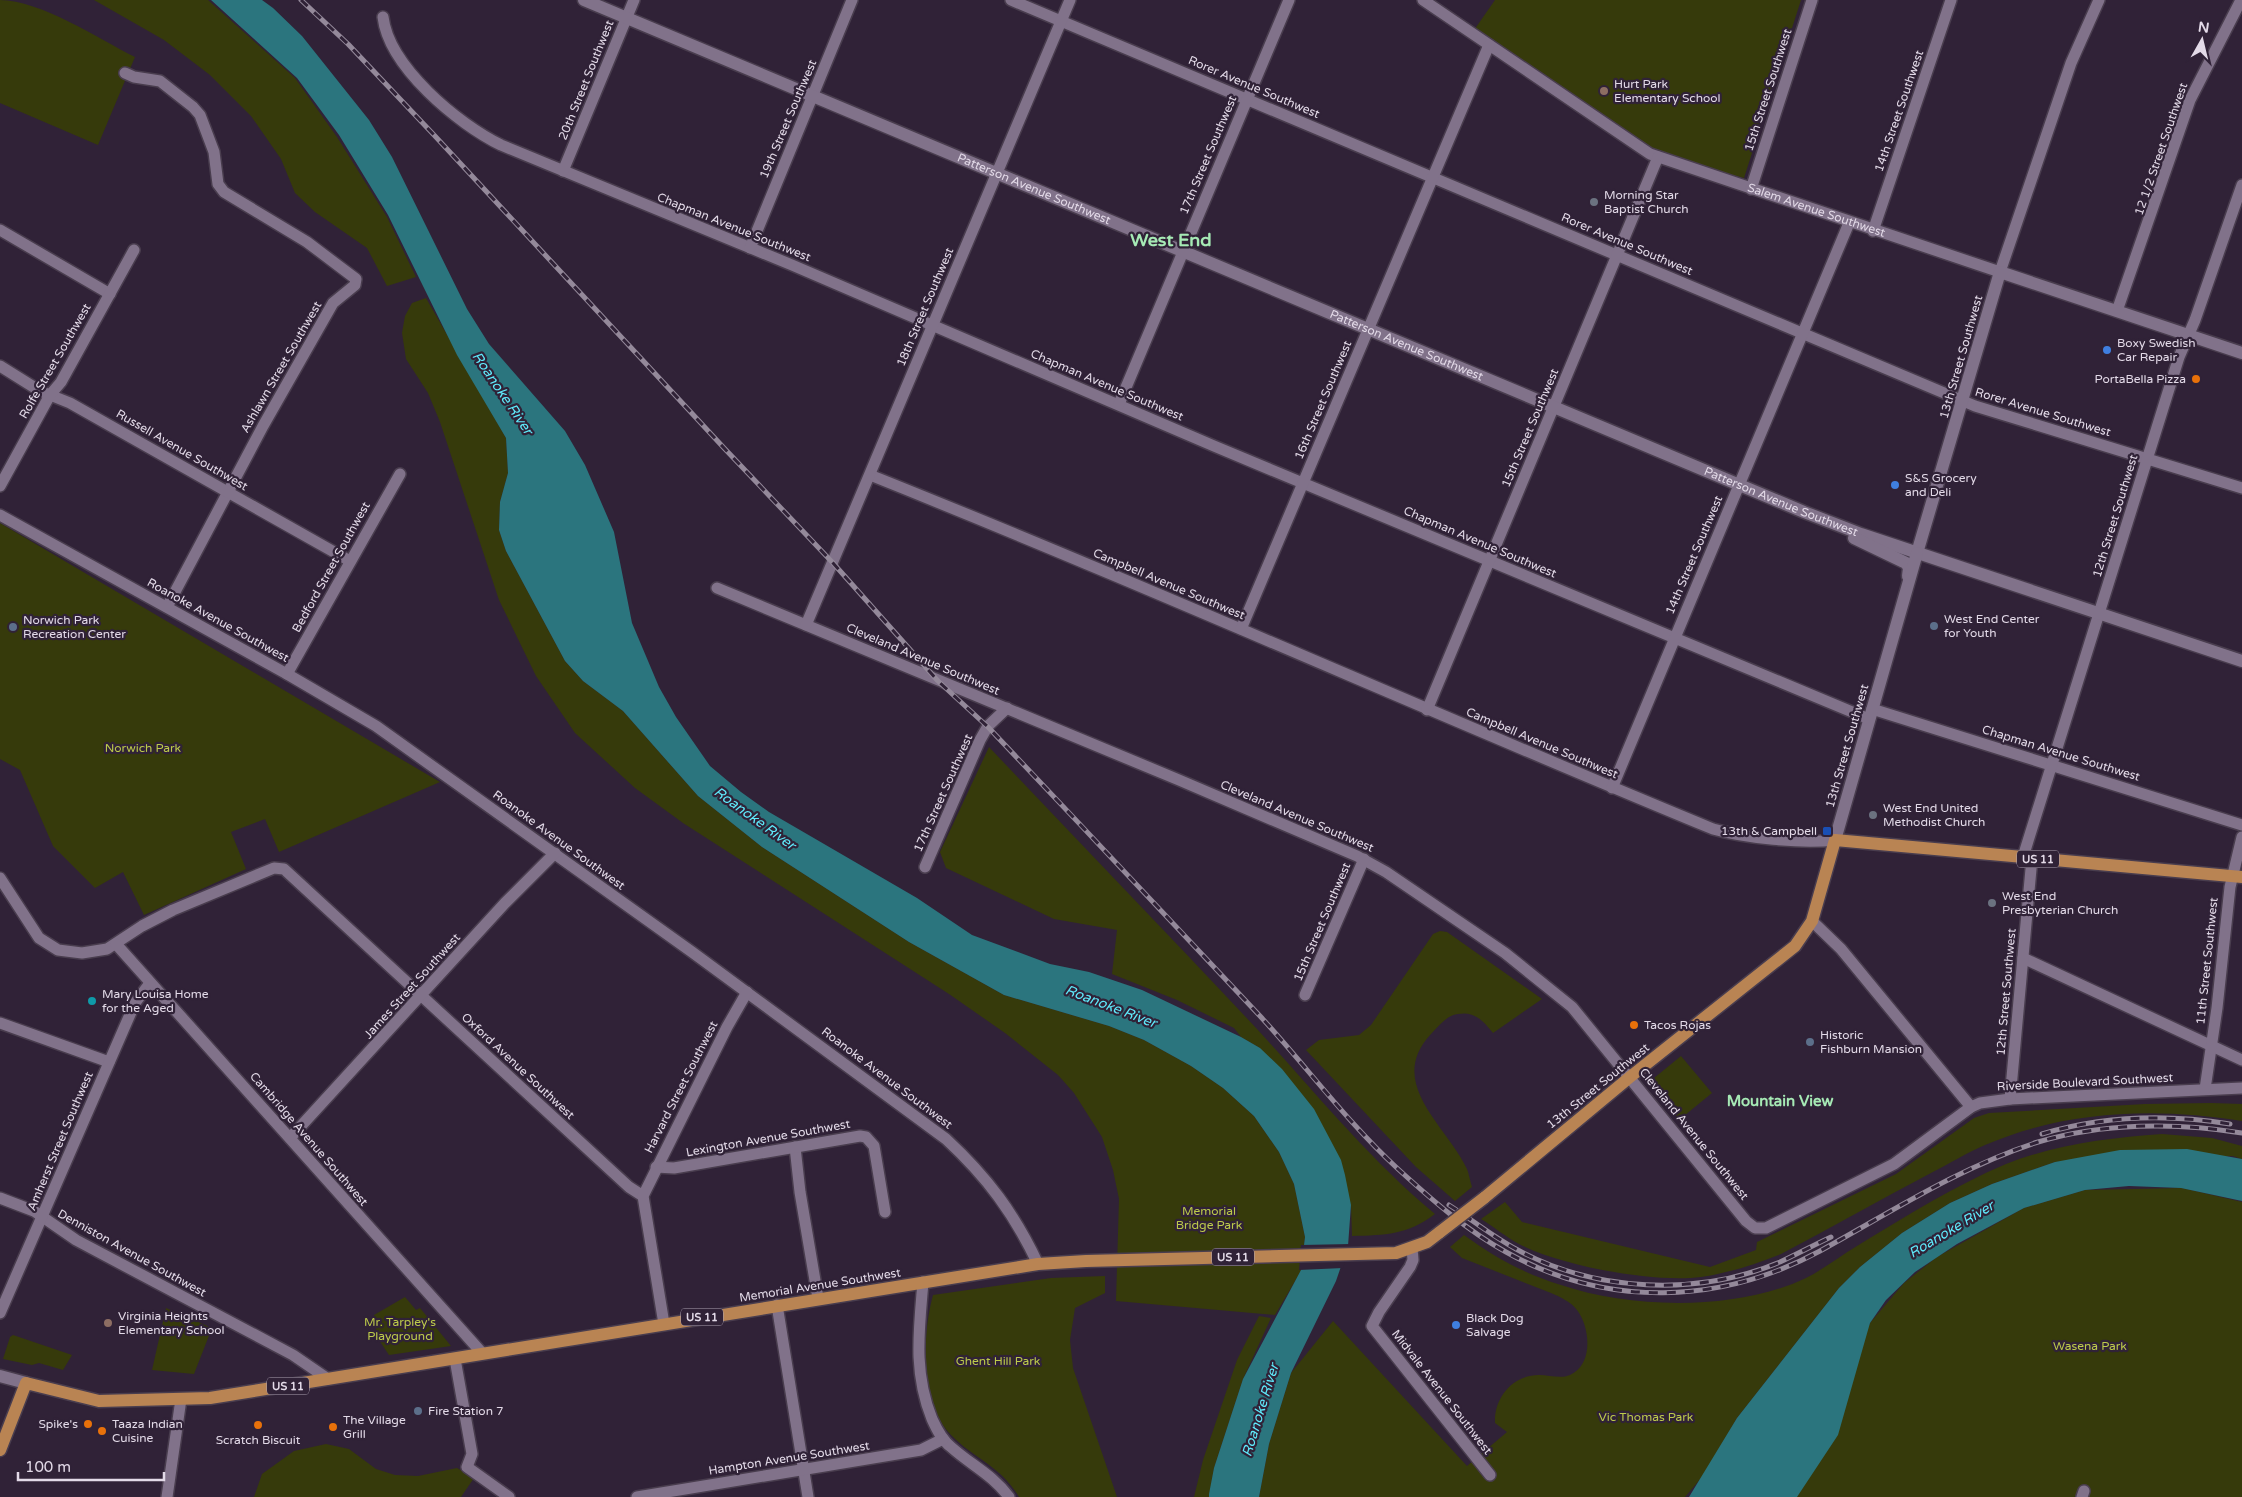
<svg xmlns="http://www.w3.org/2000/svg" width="2242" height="1497" font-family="'Varela Round',sans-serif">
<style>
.green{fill:#363a0b}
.water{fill:#2b757e}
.pier{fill:#302237}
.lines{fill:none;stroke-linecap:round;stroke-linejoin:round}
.minor-casing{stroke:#493d4e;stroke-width:14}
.tertiary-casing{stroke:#493d4e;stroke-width:15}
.secondary-casing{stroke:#493d4e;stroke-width:15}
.primary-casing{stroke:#493d4e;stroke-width:15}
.minor{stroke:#81728a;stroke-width:11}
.tertiary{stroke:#81728a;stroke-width:12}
.secondary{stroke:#81728a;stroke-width:12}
.primary{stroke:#b98453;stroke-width:12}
.rail-casing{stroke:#94899a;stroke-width:5}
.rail{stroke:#302237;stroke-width:3;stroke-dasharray:9;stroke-linecap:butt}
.primary-bridge-casing{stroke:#493d4e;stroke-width:15;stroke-linecap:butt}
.primary-bridge{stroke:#b98453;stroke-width:12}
.education-dot{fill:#8d6e63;stroke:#302237;stroke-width:2}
.worship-dot{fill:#6b7280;stroke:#302237;stroke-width:2}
.shop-dot{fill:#3f7fe0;stroke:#302237;stroke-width:2}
.food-dot{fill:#e8710a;stroke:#302237;stroke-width:2}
.service-dot{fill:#5c6f8a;stroke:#302237;stroke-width:2}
.transit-dot{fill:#1a4fb4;stroke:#302237;stroke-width:2}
.culture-dot{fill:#0f9aa8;stroke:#302237;stroke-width:2}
.labels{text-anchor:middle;stroke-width:4.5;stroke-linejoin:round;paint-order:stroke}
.shield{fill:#302237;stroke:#ada3b3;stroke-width:1}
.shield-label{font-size:11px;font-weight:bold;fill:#e3dae8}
.street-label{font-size:12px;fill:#e3dae8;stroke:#302237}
.poi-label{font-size:12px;fill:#e3dae8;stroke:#302237;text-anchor:start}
.park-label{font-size:12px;fill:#bdcb4b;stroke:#302237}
.water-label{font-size:14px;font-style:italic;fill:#5feafb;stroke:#302237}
.quarter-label{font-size:15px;font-weight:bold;fill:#a6eab5;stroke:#302237}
.district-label{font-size:18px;font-weight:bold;fill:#a6eab5;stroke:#302237}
</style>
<rect width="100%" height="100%" fill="#302237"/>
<path class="green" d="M 0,0 C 40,0 99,39 135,57 L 98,145 L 0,103 Z
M 94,0 L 208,0 L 295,78 L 337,137 L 387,217 L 416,277 L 387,286 L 367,248 L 315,212 L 295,193 L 281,159 L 251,116 L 210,75 L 164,40 Z
M 1495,0 L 1801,0 L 1744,178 L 1658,157 L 1472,33 Z
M 426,298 L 506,438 L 508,473 L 500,502 L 499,530 L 506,551 L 565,661 L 583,681 L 623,711 L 698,796 L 762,847 L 909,942 L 1004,995 L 1109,1026 L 1144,1040 L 1191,1066 L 1223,1088 L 1254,1116 L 1279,1152 L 1294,1184 L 1305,1237 L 1301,1271 L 1275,1315 L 1116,1301 L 1119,1199 L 1113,1170 L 1102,1137 L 1074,1093 L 1058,1075 L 1005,1033 L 949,994 L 683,823 L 635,788 L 575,733 L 536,676 L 499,600 L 440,422 L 428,393 L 406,359 L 402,333 L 405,316 L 412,303 Z
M 0,523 L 440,782 L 279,852 L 265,819 L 231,832 L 246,869 L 144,915 L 123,872 L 95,888 L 53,846 L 20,770 L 0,759 Z
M 989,747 C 1078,841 1168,934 1257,1029 C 1315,1092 1369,1159 1435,1214 C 1407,1235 1386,1235 1352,1236 L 1351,1205 L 1260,1048 L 1241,1037 L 1234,1028 L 1177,1000 L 1112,974 L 1117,930 L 1054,919 L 946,868 L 940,852 Z
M 1440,931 L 1447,932 L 1542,999 L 1493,1033 C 1483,1021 1475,1011 1458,1014 C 1447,1015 1439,1026 1431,1034 C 1385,1083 1447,1126 1467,1169 C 1469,1174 1470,1181 1472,1187 L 1455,1201 L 1416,1167 L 1306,1050 L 1319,1040 L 1359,1035 L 1371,1025 L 1433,934 Z
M 1681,1056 L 1712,1093 L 1679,1120 L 1648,1083 Z
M 2211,1103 L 2242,1104 L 2242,1121 C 2156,1107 2066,1110 1985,1145 C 1966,1153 1949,1164 1931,1173 C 1881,1199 1831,1228 1781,1254 C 1755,1264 1729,1273 1701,1277 C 1653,1283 1562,1266 1519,1244 C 1506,1237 1494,1227 1481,1219 L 1505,1202 L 1522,1222 L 1710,1267 L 1756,1250 L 1757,1242 L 1896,1174 L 1974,1118 L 1989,1113 L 2145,1104 Z
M 2162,1134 L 2212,1138 L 2242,1146 L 2242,1159 L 2233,1156 L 2055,1162 L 1992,1184 L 1950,1203 L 1902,1233 L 1860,1267 L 1839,1288 L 1737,1418 L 1702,1477 L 1685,1497 L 1259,1497 L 1269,1444 L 1291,1373 L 1333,1321 L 1467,1466 L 1507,1432 L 1495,1423 C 1494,1398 1512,1375 1539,1375 C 1549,1375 1561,1379 1570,1375 C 1594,1364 1590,1327 1577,1310 C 1570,1301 1560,1297 1551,1293 L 1462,1258 L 1450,1247 L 1464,1235 C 1494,1257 1525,1274 1561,1285 C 1632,1309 1737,1311 1806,1278 C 1824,1269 1840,1256 1857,1246 C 1906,1216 1954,1186 2006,1164 C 2056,1144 2109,1138 2162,1134 Z
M 2182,1188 L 2242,1202 L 2242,1497 L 1791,1497 L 1870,1323 L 1904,1283 L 1937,1257 L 2024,1208 L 2085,1190 Z
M 1105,1276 L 1105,1293 L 1075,1308 L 1070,1340 L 1073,1368 L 1117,1497 L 1019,1497 C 1001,1466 973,1458 951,1435 C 920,1403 922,1335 933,1295 L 1051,1278 Z
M 405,1297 L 416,1310 L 420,1308 L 451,1346 L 389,1355 L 377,1337 L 374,1315 Z
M 166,1308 L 212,1328 L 194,1374 L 152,1370 Z
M 1259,1316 L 1271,1318 L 1243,1379 L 1214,1468 L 1209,1497 L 1194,1497 L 1203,1460 L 1237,1360 Z
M 13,1335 L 72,1355 L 63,1370 L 39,1363 L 32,1365 L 3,1359 L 10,1337 Z
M 326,1444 L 349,1449 L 376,1469 L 395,1475 L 418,1476 L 457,1468 L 474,1478 L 461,1497 L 254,1497 L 262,1474 L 294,1451 Z"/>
<path class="water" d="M 211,0 L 262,0 L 273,8 L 302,36 L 369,120 L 392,157 L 467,309 L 489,344 L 565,431 L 585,465 L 614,532 L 632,623 L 659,687 L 676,717 L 710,766 L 741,792 L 769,812 L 917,898 L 972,935 L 1050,964 L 1089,972 L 1142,990 L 1241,1037 L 1260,1048 L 1282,1069 L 1314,1109 L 1341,1160 L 1345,1175 L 1351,1205 L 1348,1246 L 1336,1281 L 1291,1373 L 1269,1444 L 1259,1497 L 1209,1497 L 1209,1494 L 1214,1468 L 1243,1379 L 1301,1270 L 1305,1237 L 1294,1184 L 1279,1152 L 1254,1116 L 1223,1088 L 1191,1066 L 1144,1040 L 1109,1026 L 1004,995 L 909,942 L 762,847 L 698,796 L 623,711 L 583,681 L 565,661 L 506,551 L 499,530 L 500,502 L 508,473 L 506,438 L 457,355 L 388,215 L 339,135 L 297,78 Z
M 2187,1149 L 2242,1159 L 2242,1201 L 2181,1188 L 2129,1186 L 2085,1190 L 2024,1208 L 1957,1244 L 1915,1272 L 1886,1300 L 1870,1323 L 1838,1435 L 1797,1497 L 1689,1497 L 1737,1418 L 1839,1288 L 1860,1267 L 1902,1233 L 1950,1203 L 1992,1184 L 2055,1162 L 2120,1150 Z"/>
<path class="pier" d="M 1351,1244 L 1343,1268 L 1299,1270 L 1301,1245 Z"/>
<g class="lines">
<defs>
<g id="minor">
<path d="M 1011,0 L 1975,406 L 2242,488"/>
<path id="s1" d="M 1423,0 L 1650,154 L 2000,272 L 2071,63 L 2099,0"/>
<path d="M 383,17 C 389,67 458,124 501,145 L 792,265 L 1214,446 L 1869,719"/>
<path d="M 125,73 L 134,77 L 160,81 L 193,107 L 200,115 L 214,152 L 218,184 L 224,192 L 307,242 L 356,279 L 355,285 L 333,303 L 263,426 L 167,607"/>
<path d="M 563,171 L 634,0"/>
<path d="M 1751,189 L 1812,0"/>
<path d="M 0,230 L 110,294"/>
<path d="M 1873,231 L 1951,0"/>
<path d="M 750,248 L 852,0"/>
<path d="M 2117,311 L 2190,100 L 2241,0"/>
<path d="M 0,366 L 40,391 L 70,403 L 350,561"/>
<path d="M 1119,404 L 1289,0"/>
<path d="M 870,475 C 1153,588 1431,713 1713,829 C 1745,838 1801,844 1835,840"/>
<path d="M 0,486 L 50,395 L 61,382 L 134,250"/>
<path d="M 0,515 L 287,674 L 376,726 L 692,952 L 946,1139 C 987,1177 1014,1213 1038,1264"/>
<path d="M 717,588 L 1179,780 L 1357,856 L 1386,872 L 1505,953 L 1572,1007 L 1746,1221 L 1755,1228 L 1766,1228 L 1894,1164 L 1971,1107 L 1980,1103 L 2010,1099 L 2242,1088"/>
<path d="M 806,625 L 1070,0"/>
<path d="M 1241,629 L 1489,45"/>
<path d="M 287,674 L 400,474"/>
<path d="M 1872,709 L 2242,825"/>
<path d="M 1427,710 L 1658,157"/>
<path d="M 1612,788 L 1849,223"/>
<path d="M 2023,857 L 2179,357 L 2195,320 L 2242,185"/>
<path d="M 925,867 L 980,740 L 988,726 L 1007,708"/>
<path d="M 0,878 L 39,938 L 58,950 L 82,953 L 107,949 L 142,926 L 173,910 L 274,868 L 284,869 L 629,1187 L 643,1196"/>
<path d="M 1812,921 L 1841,949 L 1971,1107"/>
<path d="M 116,944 L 482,1353"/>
<path d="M 2023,958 L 2242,1060"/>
<path d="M 1305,995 L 1364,859"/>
<path d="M 0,1023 L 109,1062"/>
<path d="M 2205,1089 L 2217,1008 L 2230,887 L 2242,837"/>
<path d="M 2010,1099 L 2032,858"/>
<path d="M 290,1138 L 505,903 L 555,853"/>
<path d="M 795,1147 L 800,1192 L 818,1298"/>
<path d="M 656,1167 L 674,1168 L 860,1136 L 866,1137 L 874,1146 L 885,1212"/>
<path d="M 0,1198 L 34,1211 L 76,1240 L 293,1355 L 328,1379"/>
<path d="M 1412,1248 L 1413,1260 L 1410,1267 L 1379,1312 L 1372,1326 L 1490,1475"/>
<path d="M 923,1282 C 919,1331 913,1372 932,1419 C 937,1430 942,1440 951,1447 C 971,1465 993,1475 1009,1497"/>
<path d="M 777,1305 L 808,1497"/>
<path d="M 0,1313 L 135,1003 L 150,983"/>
<path d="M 664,1324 L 643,1196 L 727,1027 L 747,992"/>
<path d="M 455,1359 L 472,1454 L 467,1467 L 509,1497"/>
<path d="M 167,1497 L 181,1399"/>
<path d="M 637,1497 L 921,1450 L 943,1439"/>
<path d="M 2082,1497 L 2084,1491"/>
</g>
<path id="tertiary" d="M 1917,553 L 2000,272 L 2242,353
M 0,1376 L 26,1383"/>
<g id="secondary">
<path id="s2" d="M 584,0 L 1804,512 L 1861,534 L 2242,661"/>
<path d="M 1854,538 L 1906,563 L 1909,568 L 1908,576"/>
<path d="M 1835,840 L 1917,553"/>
</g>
<path id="primary" d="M 1484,1198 L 1630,1077 L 1795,946 L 1812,921 L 1835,840 L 2242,877
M 0,1450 L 26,1383 L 99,1401 L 210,1398 L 1038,1264 L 1086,1261 L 1396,1253 L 1427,1242 L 1440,1232"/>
</defs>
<use href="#minor" class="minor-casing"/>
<use href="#tertiary" class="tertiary-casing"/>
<use href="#secondary" class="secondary-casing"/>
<use href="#primary" class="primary-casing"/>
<use href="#minor" class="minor"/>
<use href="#tertiary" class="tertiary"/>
<use href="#secondary" class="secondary"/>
<use href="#primary" class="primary"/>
<defs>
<path id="rail" d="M 301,0 L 348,44 L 434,135 L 724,448 L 833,563 L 938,681 L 988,727 C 1079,823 1169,919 1260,1016 C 1306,1066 1347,1122 1398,1169 C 1431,1199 1466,1230 1506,1252 C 1606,1308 1720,1305 1820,1251 C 1891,1212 1960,1167 2038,1142 C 2102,1123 2176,1122 2242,1133
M 2042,1134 C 2102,1116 2168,1114 2230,1124
M 1449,1205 C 1471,1219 1492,1236 1516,1249 C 1594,1292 1697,1297 1780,1262 C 1797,1254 1814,1245 1831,1237"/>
</defs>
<use href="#rail" class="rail-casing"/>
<use href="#rail" class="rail"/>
<defs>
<path id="primary-bridge" d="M 1440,1232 L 1484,1198"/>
</defs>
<use href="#primary-bridge" class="primary-bridge-casing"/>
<use href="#primary-bridge" class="primary-bridge"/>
</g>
<g class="education-dot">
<circle cx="1604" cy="91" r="5"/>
<circle cx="108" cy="1323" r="5"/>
</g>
<g class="worship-dot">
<circle cx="1594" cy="202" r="5"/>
<circle cx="1873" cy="815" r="5"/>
<circle cx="1992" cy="903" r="5"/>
</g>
<g class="shop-dot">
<circle cx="2107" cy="350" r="5"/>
<circle cx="1895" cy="485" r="5"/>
<circle cx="1456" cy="1325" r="5"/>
</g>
<g class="food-dot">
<circle cx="2196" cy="379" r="5"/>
<circle cx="1634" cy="1025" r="5"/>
<circle cx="88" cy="1424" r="5"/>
<circle cx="258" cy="1425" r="5"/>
<circle cx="333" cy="1427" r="5"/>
<circle cx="102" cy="1431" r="5"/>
</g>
<g class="service-dot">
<circle cx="1934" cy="626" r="5"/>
<circle cx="13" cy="627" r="5"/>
<circle cx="1810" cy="1042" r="5"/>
<circle cx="418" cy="1411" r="5"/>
</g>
<rect class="transit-dot" x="1822" y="826" width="10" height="10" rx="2.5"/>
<circle class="culture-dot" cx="92" cy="1001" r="5"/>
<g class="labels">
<g class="shield">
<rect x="2017" y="850.5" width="42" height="17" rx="4"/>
<rect x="1212" y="1248.5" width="42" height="17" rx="4"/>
<rect x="681" y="1308.5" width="42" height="17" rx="4"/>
<rect x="267" y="1377.5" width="42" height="17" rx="4"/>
</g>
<g class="shield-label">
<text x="2038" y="863">US 11</text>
<text x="1233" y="1261">US 11</text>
<text x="702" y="1321">US 11</text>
<text x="288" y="1390">US 11</text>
</g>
<g class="street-label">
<text transform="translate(586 80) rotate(-68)" y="4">20th Street Southwest</text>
<text transform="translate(1254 87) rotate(23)" y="4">Rorer Avenue Southwest</text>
<text transform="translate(1768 90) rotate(-72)" y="4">15th Street Southwest</text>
<text transform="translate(1899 111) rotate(-71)" y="4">14th Street Southwest</text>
<text transform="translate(788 119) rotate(-67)" y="4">19th Street Southwest</text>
<text transform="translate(2161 149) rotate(-71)" y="4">12 1/2 Street Southwest</text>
<text transform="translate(1208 155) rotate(-67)" y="4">17th Street Southwest</text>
<text dy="4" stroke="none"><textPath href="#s2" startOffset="488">Patterson Avenue Southwest</textPath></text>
<text dy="4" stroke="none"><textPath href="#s1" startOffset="450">Salem Avenue Southwest</textPath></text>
<text transform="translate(734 227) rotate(22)" y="4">Chapman Avenue Southwest</text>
<text transform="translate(1627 244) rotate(23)" y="4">Rorer Avenue Southwest</text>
<text transform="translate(925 307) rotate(-67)" y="4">18th Street Southwest</text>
<text dy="4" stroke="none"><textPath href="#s2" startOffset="892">Patterson Avenue Southwest</textPath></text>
<text transform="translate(1961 357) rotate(-74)" y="4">13th Street Southwest</text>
<text transform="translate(55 361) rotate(-60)" y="4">Rolfe Street Southwest</text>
<text transform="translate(281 367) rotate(-60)" y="4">Ashlawn Street Southwest</text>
<text transform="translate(1107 385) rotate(23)" y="4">Chapman Avenue Southwest</text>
<text transform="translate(1323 400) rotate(-67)" y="4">16th Street Southwest</text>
<text transform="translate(2043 412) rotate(17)" y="4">Rorer Avenue Southwest</text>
<text transform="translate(1530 428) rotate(-67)" y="4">15th Street Southwest</text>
<text transform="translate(182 450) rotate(30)" y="4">Russell Avenue Southwest</text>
<text dy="4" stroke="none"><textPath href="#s2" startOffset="1298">Patterson Avenue Southwest</textPath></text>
<text transform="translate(2115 516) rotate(-73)" y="4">12th Street Southwest</text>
<text transform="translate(1480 542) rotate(23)" y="4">Chapman Avenue Southwest</text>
<text transform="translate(1694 555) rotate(-67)" y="4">14th Street Southwest</text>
<text transform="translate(331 567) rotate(-61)" y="4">Bedford Street Southwest</text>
<text transform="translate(1169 584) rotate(23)" y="4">Campbell Avenue Southwest</text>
<text transform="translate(218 620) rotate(29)" y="4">Roanoke Avenue Southwest</text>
<text transform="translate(923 659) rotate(23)" y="4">Cleveland Avenue Southwest</text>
<text transform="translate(1542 743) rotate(23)" y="4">Campbell Avenue Southwest</text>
<text transform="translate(1847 746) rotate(-74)" y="4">13th Street Southwest</text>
<text transform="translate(2061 753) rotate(17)" y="4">Chapman Avenue Southwest</text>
<text transform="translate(943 793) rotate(-66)" y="4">17th Street Southwest</text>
<text transform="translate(1297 816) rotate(23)" y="4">Cleveland Avenue Southwest</text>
<text transform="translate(559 840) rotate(36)" y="4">Roanoke Avenue Southwest</text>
<text transform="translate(1322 922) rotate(-67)" y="4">15th Street Southwest</text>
<text transform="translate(2207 961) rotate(-84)" y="4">11th Street Southwest</text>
<text transform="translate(412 986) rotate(-48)" y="4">James Street Southwest</text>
<text transform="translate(2006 992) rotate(-85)" y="4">12th Street Southwest</text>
<text transform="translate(518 1066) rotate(43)" y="4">Oxford Avenue Southwest</text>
<text transform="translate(887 1078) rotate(37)" y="4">Roanoke Avenue Southwest</text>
<text transform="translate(2085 1082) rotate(-3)" y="4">Riverside Boulevard Southwest</text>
<text transform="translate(1598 1086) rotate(-39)" y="4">13th Street Southwest</text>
<text transform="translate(681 1087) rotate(-63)" y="4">Harvard Street Southwest</text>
<text transform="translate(1694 1134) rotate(51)" y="4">Cleveland Avenue Southwest</text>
<text transform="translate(768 1138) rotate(-10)" y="4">Lexington Avenue Southwest</text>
<text transform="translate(309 1139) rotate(49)" y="4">Cambridge Avenue Southwest</text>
<text transform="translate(60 1141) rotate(-67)" y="4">Amherst Street Southwest</text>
<text transform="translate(132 1253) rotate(29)" y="4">Denniston Avenue Southwest</text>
<text transform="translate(820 1285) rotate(-9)" y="4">Memorial Avenue Southwest</text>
<text transform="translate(1442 1392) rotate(52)" y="4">Midvale Avenue Southwest</text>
<text transform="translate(789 1458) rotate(-9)" y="4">Hampton Avenue Southwest</text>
</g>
<g class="poi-label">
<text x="1614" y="88">Hurt Park<tspan x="1614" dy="14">Elementary School</tspan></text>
<text x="1604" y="199">Morning Star<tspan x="1604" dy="14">Baptist Church</tspan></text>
<text x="2117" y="347">Boxy Swedish<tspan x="2117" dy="14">Car Repair</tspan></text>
<text x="2186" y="383" text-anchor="end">PortaBella Pizza</text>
<text x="1905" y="482">S&amp;S Grocery<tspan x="1905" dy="14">and Deli</tspan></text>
<text x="1944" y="623">West End Center<tspan x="1944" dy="14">for Youth</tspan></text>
<text x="23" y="624">Norwich Park<tspan x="23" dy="14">Recreation Center</tspan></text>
<text x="1883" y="812">West End United<tspan x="1883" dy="14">Methodist Church</tspan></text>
<text x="1817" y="835" text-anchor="end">13th &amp; Campbell</text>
<text x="2002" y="900">West End<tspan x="2002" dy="14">Presbyterian Church</tspan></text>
<text x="102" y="998">Mary Louisa Home<tspan x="102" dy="14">for the Aged</tspan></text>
<text x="1644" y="1029">Tacos Rojas</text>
<text x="1820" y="1039">Historic<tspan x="1820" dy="14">Fishburn Mansion</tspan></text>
<text x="118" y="1320">Virginia Heights<tspan x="118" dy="14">Elementary School</tspan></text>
<text x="1466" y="1322">Black Dog<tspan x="1466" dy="14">Salvage</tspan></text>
<text x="428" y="1415">Fire Station 7</text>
<text x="343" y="1424">The Village<tspan x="343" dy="14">Grill</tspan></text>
<text x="78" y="1428" text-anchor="end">Spike's</text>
<text x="112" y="1428">Taaza Indian<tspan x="112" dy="14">Cuisine</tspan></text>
<text x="258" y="1444" text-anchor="middle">Scratch Biscuit</text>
</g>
<g class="park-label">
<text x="143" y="752">Norwich Park</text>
<text x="1209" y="1215">Memorial<tspan x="1209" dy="14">Bridge Park</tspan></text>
<text x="400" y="1326">Mr. Tarpley's<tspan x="400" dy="14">Playground</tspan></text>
<text x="2090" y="1350">Wasena Park</text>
<text x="998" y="1365">Ghent Hill Park</text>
<text x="1646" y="1421">Vic Thomas Park</text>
</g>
<g class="water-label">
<text transform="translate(503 393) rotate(56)" y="5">Roanoke River</text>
<text transform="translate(755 818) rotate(36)" y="5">Roanoke River</text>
<text transform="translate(1111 1006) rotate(21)" y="5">Roanoke River</text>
<text transform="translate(1951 1229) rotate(-31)" y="5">Roanoke River</text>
<text transform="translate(1260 1410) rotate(-73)" y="5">Roanoke River</text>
</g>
<g class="quarter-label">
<text x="1780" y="1106">Mountain View</text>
</g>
<g class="district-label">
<text x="1171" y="246">West End</text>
</g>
</g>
<g transform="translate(2202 40) rotate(8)" stroke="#302237" stroke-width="4" paint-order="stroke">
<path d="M0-4L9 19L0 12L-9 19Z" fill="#e3dae8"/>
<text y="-8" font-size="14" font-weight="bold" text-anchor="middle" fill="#e3dae8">N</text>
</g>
<path d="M18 1472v8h146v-8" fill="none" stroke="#e3dae8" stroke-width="2.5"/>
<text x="25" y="1472" font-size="15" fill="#e3dae8" stroke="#302237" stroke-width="4" paint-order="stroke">100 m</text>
</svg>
